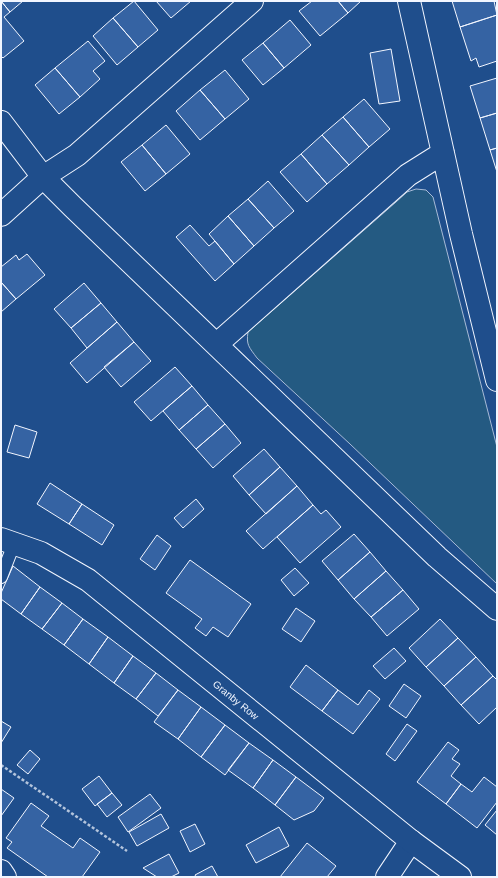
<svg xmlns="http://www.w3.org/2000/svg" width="498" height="878" font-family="Helvetica,sans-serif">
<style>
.green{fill:#245a82;stroke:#a8bbd7}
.building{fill:#3563a3;stroke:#f2f6ff}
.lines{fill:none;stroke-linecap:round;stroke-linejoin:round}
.lane-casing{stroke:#f2f6ff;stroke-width:14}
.street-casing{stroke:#f2f6ff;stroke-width:24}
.secondary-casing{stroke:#f2f6ff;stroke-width:24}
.path{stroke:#b3c4dc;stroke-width:2.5;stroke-dasharray:3 2;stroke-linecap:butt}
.lane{stroke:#1f4e8c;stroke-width:12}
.street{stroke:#1f4e8c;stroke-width:22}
.secondary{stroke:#1f4e8c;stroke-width:22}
.labels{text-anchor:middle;stroke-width:3;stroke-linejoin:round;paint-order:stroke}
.street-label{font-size:10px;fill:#f2f6ff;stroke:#1f4e8c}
</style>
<rect width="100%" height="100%" fill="#1f4e8c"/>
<path class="green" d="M 416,189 L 426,190 L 433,197 L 497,447 L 497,584 L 350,444 L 257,358 C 249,347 246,345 248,332 L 396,202 L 407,192 Z"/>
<path class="building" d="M 1,1 L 10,12 L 4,17 L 24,41 L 3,58 L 1,56 Z
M 1,1 L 23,1 L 10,12 Z
M 134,1 L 158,30 L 138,47 L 113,18 Z
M 156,1 L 191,1 L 171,18 Z
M 312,1 L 338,1 L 348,13 L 320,36 L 299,11 Z
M 338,1 L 361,1 L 348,13 Z
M 452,1 L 494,1 L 497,15 L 460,27 Z
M 497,15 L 497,61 L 479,67 L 476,58 L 471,61 L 460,27 Z
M 113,18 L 138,47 L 117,65 L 93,36 Z
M 290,20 L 311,45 L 284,68 L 263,43 Z
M 88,41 L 105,61 L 93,71 L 100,79 L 80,97 L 55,68 Z
M 263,43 L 284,68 L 263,85 L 242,60 Z
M 391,49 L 400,101 L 379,104 L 370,53 Z
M 55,68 L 80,97 L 59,114 L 35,85 Z
M 225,70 L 249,99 L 225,119 L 200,90 Z
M 497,78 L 497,113 L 480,118 L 470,86 Z
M 200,90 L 225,119 L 200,140 L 176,111 Z
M 364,99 L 390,129 L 369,147 L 343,117 Z
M 497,113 L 497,148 L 490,150 L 480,118 Z
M 343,117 L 369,147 L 349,165 L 322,135 Z
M 166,125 L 190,154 L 166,174 L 142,145 Z
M 322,135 L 349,165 L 327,184 L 301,154 Z
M 142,145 L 166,174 L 145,191 L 121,162 Z
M 497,148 L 497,172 L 490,150 Z
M 301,154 L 327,184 L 307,202 L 280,172 Z
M 268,181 L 294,211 L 274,228 L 248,199 Z
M 248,199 L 274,228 L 254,246 L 228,216 Z
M 228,216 L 254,246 L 234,264 L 209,234 Z
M 190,225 L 209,246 L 215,241 L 234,264 L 215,281 L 176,237 Z
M 27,254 L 45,275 L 16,299 L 1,282 L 1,267 L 16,255 L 19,260 Z
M 1,282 L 16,299 L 1,312 Z
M 84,283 L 101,303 L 71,328 L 54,309 Z
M 101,303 L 117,322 L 87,348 L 71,328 Z
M 117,322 L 134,342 L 87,383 L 70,363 Z
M 134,342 L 151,361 L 121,387 L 104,367 Z
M 175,367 L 192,386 L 151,421 L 134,402 Z
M 192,386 L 208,405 L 179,430 L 163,411 Z
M 208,405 L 225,424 L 196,449 L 179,430 Z
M 225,424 L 241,443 L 213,468 L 196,449 Z
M 15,425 L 37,432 L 29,458 L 7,452 Z
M 264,449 L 280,467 L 249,495 L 233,476 Z
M 280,467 L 297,486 L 266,514 L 249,495 Z
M 50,483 L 82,504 L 69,524 L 37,504 Z
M 297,486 L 313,505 L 263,549 L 246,531 Z
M 196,499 L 204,509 L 183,528 L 174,518 Z
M 82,504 L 114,525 L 102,545 L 69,524 Z
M 313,505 L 321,514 L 326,510 L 341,527 L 300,563 L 277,537 Z
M 354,534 L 370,552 L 338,580 L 322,561 Z
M 157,535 L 171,546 L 155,570 L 140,559 Z
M 370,552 L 386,571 L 354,599 L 338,580 Z
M 190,560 L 251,604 L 228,637 L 213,627 L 206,636 L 195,628 L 202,619 L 166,593 Z
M 13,566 L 40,587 L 21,614 L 1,599 L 1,593 Z
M 295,568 L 309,583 L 294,596 L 281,580 Z
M 386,571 L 403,590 L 371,617 L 354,599 Z
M 40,587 L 62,603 L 42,629 L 21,614 Z
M 403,590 L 419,609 L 387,636 L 371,617 Z
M 62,603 L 83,619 L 64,645 L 42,629 Z
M 296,608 L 315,621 L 301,642 L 282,629 Z
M 83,619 L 108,637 L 89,664 L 64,645 Z
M 440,619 L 458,638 L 426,667 L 409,648 Z
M 108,637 L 133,656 L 114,683 L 89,664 Z
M 458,638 L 476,657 L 444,686 L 426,667 Z
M 394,648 L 406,661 L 385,679 L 373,666 Z
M 133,656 L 156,673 L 136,699 L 114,683 Z
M 476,657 L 493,676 L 461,705 L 444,686 Z
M 306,665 L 338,690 L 322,711 L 290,687 Z
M 156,673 L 178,690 L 158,716 L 136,699 Z
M 493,676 L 497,680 L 497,707 L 479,724 L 461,705 Z
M 404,684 L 421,696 L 406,718 L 389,706 Z
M 178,690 L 201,707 L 178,739 L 154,722 Z
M 338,690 L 358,705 L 369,690 L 380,699 L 353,734 L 322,711 Z
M 201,707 L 225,725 L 201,757 L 178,739 Z
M 1,721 L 11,727 L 1,743 Z
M 407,724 L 417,731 L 395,761 L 386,754 Z
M 225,725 L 249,743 L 225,775 L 201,757 Z
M 448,742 L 459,750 L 452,759 L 460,764 L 451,776 L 461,784 L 446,804 L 417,782 Z
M 249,743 L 273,760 L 253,788 L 228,770 Z
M 30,750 L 40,759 L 28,774 L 17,765 Z
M 273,760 L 296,777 L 275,805 L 253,788 Z
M 99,776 L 112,793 L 95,806 L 82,789 Z
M 296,777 L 324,798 L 314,811 L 294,820 L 275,805 Z
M 484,777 L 497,787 L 497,802 L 477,828 L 446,804 L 461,784 L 472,792 Z
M 1,789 L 14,798 L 1,816 Z
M 112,793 L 122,805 L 107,817 L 97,804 Z
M 150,794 L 161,808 L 128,832 L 118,817 Z
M 31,803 L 49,816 L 41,826 L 73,848 L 80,838 L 100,852 L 82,877 L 48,877 L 7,848 L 12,842 L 6,838 Z
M 497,810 L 497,835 L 485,825 Z
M 161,814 L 169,828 L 137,846 L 129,832 Z
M 195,824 L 205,844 L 190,852 L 180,831 Z
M 279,827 L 289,846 L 256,863 L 246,845 Z
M 307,843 L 336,866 L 327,877 L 280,877 Z
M 169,854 L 179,873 L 171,877 L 157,877 L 143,868 Z
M 212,866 L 218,877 L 196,877 L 195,875 Z"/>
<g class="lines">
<defs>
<path id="lane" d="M 1,577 L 14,544"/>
<path id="street" d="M 409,1 L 461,234 L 497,380
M 1,122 L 43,177 L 73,207 L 437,557 L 497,609
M 1,215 L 43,177 L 77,155 L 252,1
M 217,344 L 408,175 L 443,153
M 1,871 L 5,877
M 387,877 L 411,841"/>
<g id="secondary">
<path id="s1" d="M 1,539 L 41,553 L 88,580 L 411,841 L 460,877"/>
</g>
</defs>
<use href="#lane" class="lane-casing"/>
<use href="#street" class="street-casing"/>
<use href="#secondary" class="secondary-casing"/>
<path class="path" d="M 1,765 L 127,851"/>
<use href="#lane" class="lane"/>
<use href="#street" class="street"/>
<use href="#secondary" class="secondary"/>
</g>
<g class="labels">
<g class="street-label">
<text dy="4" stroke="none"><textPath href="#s1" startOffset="287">Granby Row</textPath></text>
</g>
</g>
<rect width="498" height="878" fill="none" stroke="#f2f6ff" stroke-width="4"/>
</svg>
